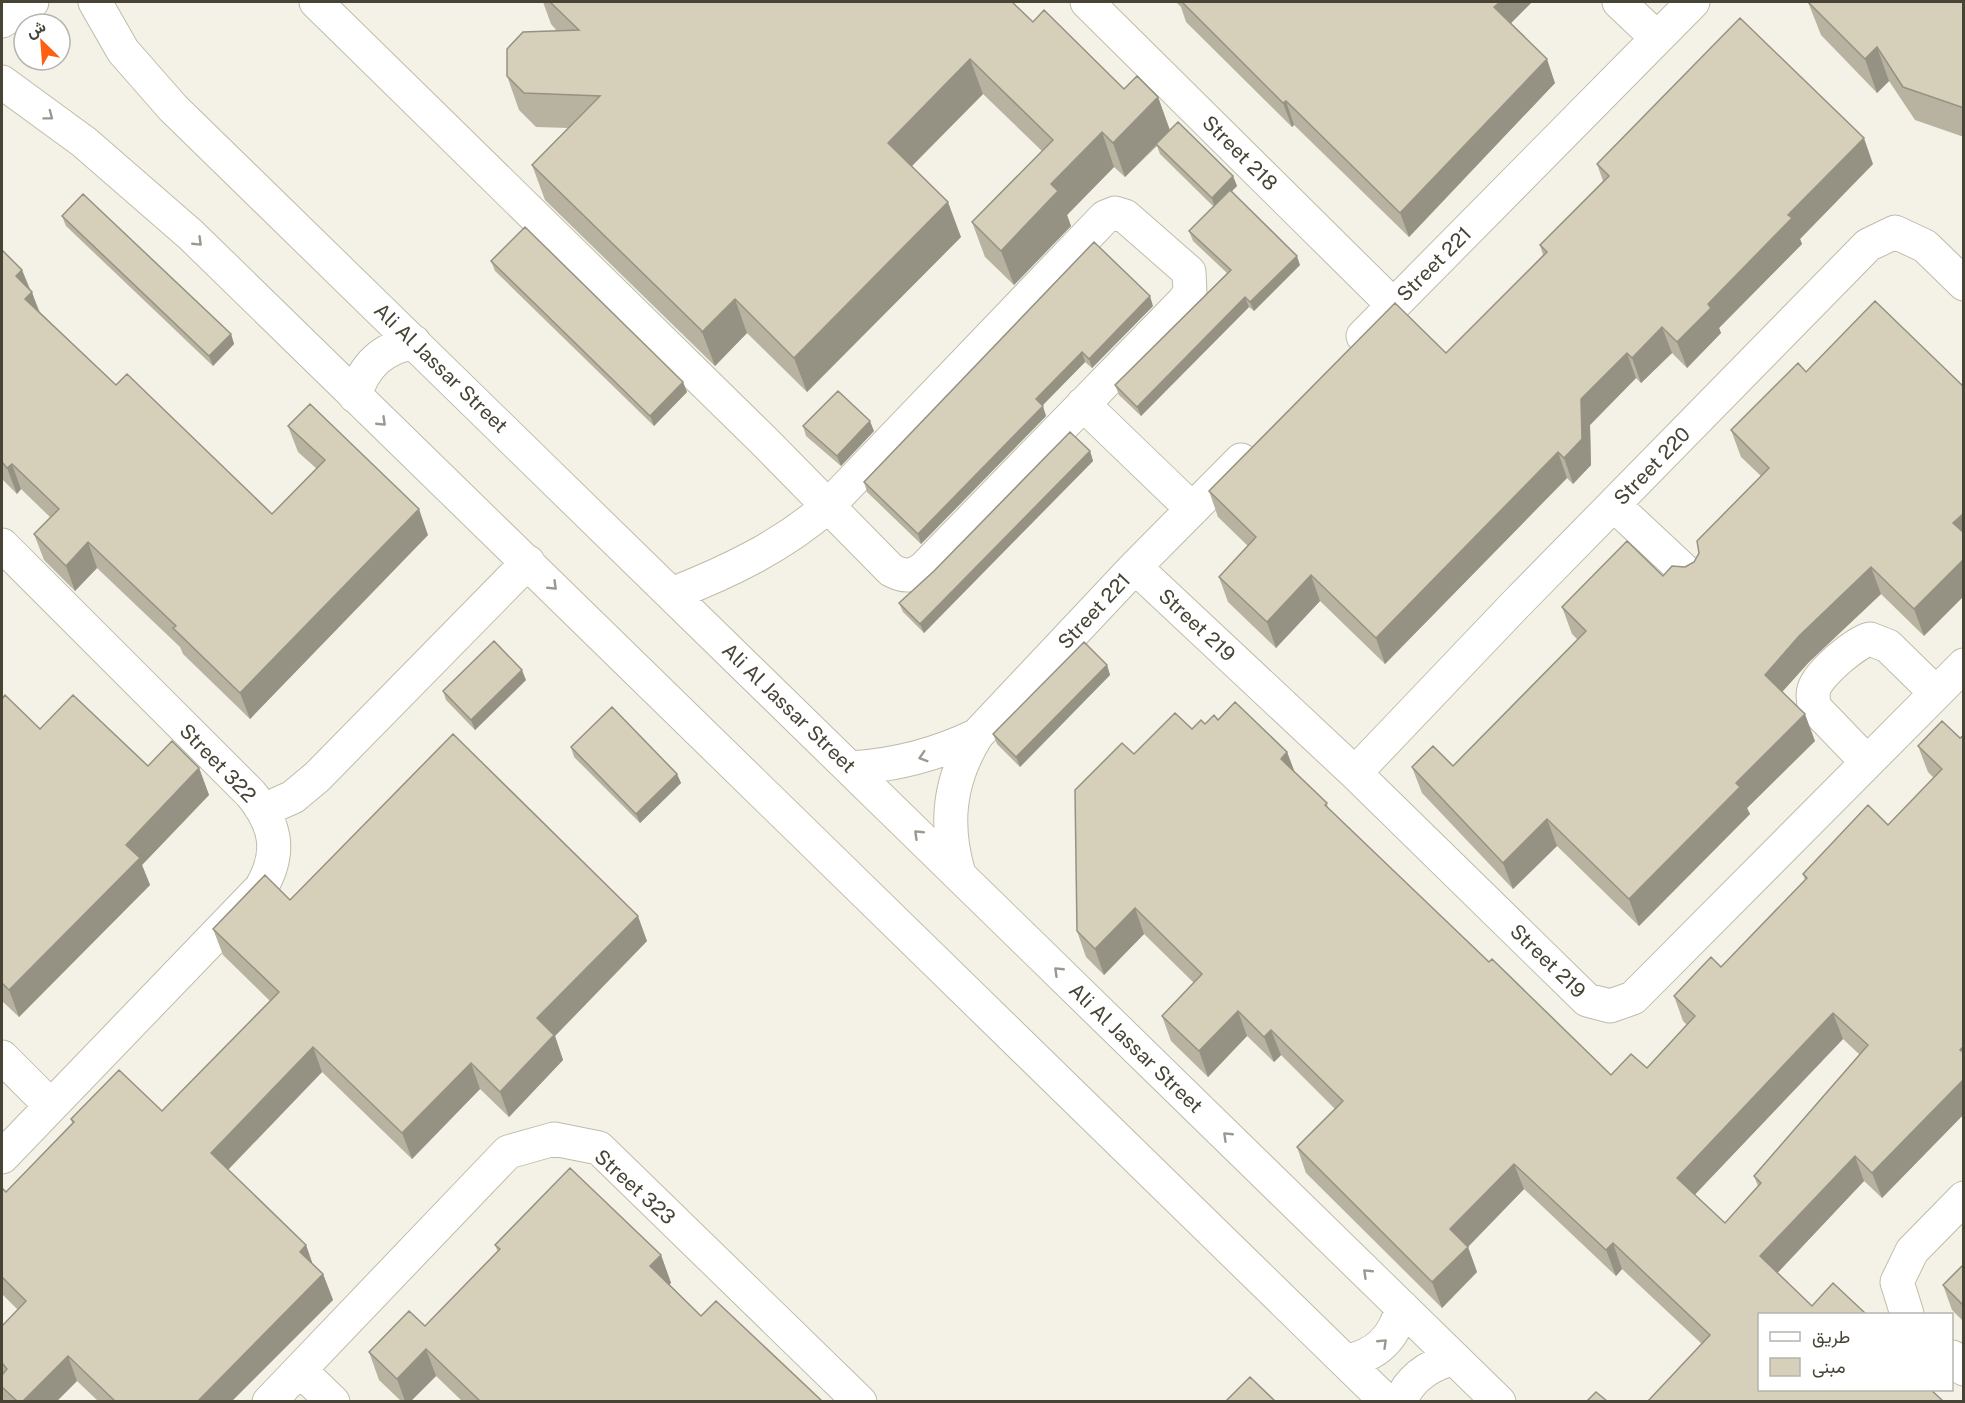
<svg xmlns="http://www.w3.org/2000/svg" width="1965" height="1403" font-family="'Public Sans',Vazirmatn,sans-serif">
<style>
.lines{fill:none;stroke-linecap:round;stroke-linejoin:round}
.minor-casing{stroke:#bfbca9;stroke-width:35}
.minor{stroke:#fff;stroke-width:33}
.wall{fill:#b8b3a1;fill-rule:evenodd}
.shaded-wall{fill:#969283}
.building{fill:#d6d0bb;stroke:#969283;stroke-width:1.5;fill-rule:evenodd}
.oneway{stroke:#9a9890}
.labels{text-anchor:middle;stroke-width:4.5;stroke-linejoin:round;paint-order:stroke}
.street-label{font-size:20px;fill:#474335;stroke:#fff}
</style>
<rect width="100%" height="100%" fill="#f4f2e6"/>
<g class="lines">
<defs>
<path id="minor" d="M 95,2 L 123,51 L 173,108 L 1499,1402
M 316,2 L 764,441 L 891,570 C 904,577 912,577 924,568 L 1183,302 L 1190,293 L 1189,272 L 1125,216 L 1115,213 L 1105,217 L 828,506 C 783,546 728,572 672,594
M 1087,2 L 1393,305
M 1619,2 L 1657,38
M 2,21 L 32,2
M 2,82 L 84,142 L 191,235 L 1387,1402
M 1363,336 L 1693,2
M 355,396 C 364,365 383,348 414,342
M 1083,404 L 1192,509
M 1614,505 L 1690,576
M 2,545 L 251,794 C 276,825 282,852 261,888 L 2,1157
M 1135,567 L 1355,773 L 1587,1000 L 1610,1006 L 1633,998 L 1964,665
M 1867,762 L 1815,708 C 1813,701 1812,696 1814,689 C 1819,673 1855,643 1870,639 L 1888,646 L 1936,693
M 851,768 C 897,765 936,755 977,735
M 1355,773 L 1516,604 L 1868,245 L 1895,232 L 1925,246 L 1964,284
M 264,810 L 293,797 L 317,777 L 528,562
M 959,874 C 944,824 949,780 977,735 L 1135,567 L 1241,460
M 2,1057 L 50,1105
M 1907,1314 L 1897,1282 L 1912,1251 L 1964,1198
M 1952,1357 L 1964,1369
M 1346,1361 C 1377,1356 1395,1337 1402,1307
M 300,1370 L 333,1402
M 269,1402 L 508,1152 L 554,1139 L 599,1148 L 860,1402
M 1400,1402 C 1410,1377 1430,1365 1454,1358"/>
</defs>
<use href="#minor" class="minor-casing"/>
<use href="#minor" class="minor"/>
</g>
<path class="wall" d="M 543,2 L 1012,2 L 1033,22 L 1124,89 L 1158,97 L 1170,130 L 1233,176 L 1237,186 L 1232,191 L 1300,265 L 1254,311 L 1249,307 L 1141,416 L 1119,395 L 1115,385 L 1227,273 L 1193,241 L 1189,231 L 1214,207 L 1160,154 L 1157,146 L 1125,177 L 1114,167 L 1067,215 L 1071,226 L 1014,285 L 985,257 L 972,222 L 1042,151 L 983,94 L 912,166 L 961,237 L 807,392 L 747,333 L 715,366 L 545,200 L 532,165 L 568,128 L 536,127 L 519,110 L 507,76 L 557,31 L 551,24 Z
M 1176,2 L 1532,2 L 1510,24 L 1555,83 L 1409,237 L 1294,125 L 1292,127 L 1186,22 L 1181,7 Z
M 1808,2 L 1964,2 L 1964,137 L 1915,120 L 1889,81 L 1877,93 L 1821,35 Z
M 1597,164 L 1873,164 L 1800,239 L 1802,244 L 1719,328 L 1721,333 L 1687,368 L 1672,353 L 1641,383 L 1636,378 L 1590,425 L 1591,465 L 1573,484 L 1567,478 L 1385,664 L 1320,601 L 1276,648 L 1228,602 L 1219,577 L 1248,546 L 1218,517 L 1209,491 L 1446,353 L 1543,255 L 1540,245 L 1603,181 Z
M 62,216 L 231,334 L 234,344 L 213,366 L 66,226 Z
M 2,250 L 22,270 L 40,312 L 116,385 L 272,514 L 317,469 L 298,452 L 288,426 L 428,535 L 250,719 L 183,654 L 180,647 L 97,568 L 75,591 L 44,560 L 34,534 L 50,517 L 21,489 L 17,494 L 2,479 Z
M 491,261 L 683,382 L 687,392 L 654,426 L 495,271 Z
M 1875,301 L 1924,636 L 1881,594 L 1809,662 L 1782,692 L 1815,741 L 1747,808 L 1750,814 L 1639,926 L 1557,846 L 1513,889 L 1422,793 L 1412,767 L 1453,766 L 1578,640 L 1572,634 L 1562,607 L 1663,576 L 1685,567 L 1694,562 L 1761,476 L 1741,457 L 1731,430 L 1806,372 Z
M 1153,306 L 1092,368 L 1085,362 L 1042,406 L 1046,416 L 921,544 L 867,492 L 864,482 Z
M 803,426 L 874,431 L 841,466 L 806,436 Z
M 1090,451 L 1093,461 L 924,633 L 903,612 L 899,603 Z
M 1107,665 L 1110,675 L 1020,767 L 997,744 L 993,734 Z
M 526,680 L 475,730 L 446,700 L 443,691 Z
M 2,699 L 40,729 L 148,766 L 199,768 L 209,795 L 142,865 L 150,885 L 19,1017 L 2,1001 Z
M 1235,702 L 1287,752 L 1294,771 L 1327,803 L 1328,808 L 1489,962 L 1492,959 L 1611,1075 L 1631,1054 L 1647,1068 L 1687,1025 L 1683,1021 L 1674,996 L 1711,957 L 1721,967 L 1805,880 L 1803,874 L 1868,805 L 1888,825 L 1934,778 L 1928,772 L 1918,746 L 1942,721 L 1960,738 L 1964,735 L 1964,1114 L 1882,1198 L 1864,1181 L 1777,1273 L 1812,1306 L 1833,1283 L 1866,1314 L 1760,1314 L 1760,1389 L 1931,1389 L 1943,1401 L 1648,1401 L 1702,1344 L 1622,1269 L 1616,1276 L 1524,1189 L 1468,1247 L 1477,1272 L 1442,1308 L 1306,1173 L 1297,1147 L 1335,1109 L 1281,1055 L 1274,1062 L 1247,1036 L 1208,1077 L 1171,1041 L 1162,1016 L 1194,983 L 1144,934 L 1104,975 L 1086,957 L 1077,931 L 1075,790 L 1122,743 L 1134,754 L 1175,713 L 1192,729 L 1201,720 L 1205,724 L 1214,715 L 1218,720 ZM 1843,1039 L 1860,1055 L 1754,1176 L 1758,1186 L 1725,1223 L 1694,1195 Z
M 571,747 L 677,774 L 681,783 L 640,823 L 574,757 Z
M 290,900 L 647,941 L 555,1036 L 563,1060 L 509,1117 L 480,1089 L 412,1159 L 322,1072 L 228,1170 L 306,1245 L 313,1265 L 323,1274 L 333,1300 L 232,1401 L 98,1401 L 77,1381 L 57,1401 L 3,1401 L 2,1397 L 2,1326 L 18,1310 L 2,1294 L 2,1191 L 6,1192 L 72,1123 L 71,1119 L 162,1111 L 270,1001 L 223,955 L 213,929 Z
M 495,1245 L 661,1255 L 671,1283 L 669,1284 L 701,1316 L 822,1401 L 462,1401 L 436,1376 L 411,1401 L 401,1401 L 379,1380 L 369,1352 L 425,1326 L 498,1252 Z
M 1964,1264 L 1964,1322 L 1952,1310 L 1943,1285 Z"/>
<path class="shaded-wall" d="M 1500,2 L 1532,2 L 1503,31 L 1494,7 Z
M 1877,47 L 1889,81 L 1877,93 L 1865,59 Z
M 970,59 L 983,94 L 901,177 L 888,143 Z
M 1547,59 L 1555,83 L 1409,237 L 1400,213 Z
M 1158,97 L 1170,131 L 1125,177 L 1113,143 Z
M 1286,101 L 1294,125 L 1292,127 L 1283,103 Z
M 1102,132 L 1114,167 L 1067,215 L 1071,226 L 1014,285 L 1001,251 L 1051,184 Z
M 1864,138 L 1873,164 L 1800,239 L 1802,244 L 1719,328 L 1721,333 L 1687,368 L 1677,342 L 1708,304 L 1788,215 Z
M 1233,176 L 1237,186 L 1215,208 L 1212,198 Z
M 948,202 L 961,237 L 807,392 L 794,358 Z
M 1297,256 L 1300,265 L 1254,311 L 1250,302 Z
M 22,270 L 31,293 L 32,292 L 41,318 L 35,325 L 16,276 Z
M 1150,296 L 1153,306 L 1092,368 L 1089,359 Z
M 1245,297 L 1249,307 L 1141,416 L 1137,407 Z
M 735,299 L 747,333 L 715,366 L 702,332 Z
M 1662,327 L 1672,353 L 1641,383 L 1632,358 Z
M 231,334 L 234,344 L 213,366 L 209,356 Z
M 1082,352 L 1085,362 L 1039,409 L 1036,399 Z
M 1627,353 L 1636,378 L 1590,425 L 1591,465 L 1573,484 L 1564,458 L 1581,399 Z
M 683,382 L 687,392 L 654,426 L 650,416 Z
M 1043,406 L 1046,416 L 921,544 L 918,534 Z
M 870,421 L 874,431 L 841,466 L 837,456 Z
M 1090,451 L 1093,461 L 924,633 L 920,624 Z
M 1558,452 L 1567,478 L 1385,664 L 1376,638 Z
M 12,464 L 21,489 L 17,494 L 7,468 Z
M 419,509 L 428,535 L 250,719 L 240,693 Z
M 1964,513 L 1964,550 L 1953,523 Z
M 88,542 L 97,568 L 75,591 L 66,566 Z
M 1964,559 L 1964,596 L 1924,636 L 1914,609 Z
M 1871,567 L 1881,594 L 1809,662 L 1774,701 L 1765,675 L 1799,636 Z
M 1311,575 L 1320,601 L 1276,648 L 1267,622 Z
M 1107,665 L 1110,675 L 1020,767 L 1016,757 Z
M 522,670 L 526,680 L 475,730 L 471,720 Z
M 1805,714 L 1815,741 L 1747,808 L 1750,814 L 1639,926 L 1629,899 L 1736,783 Z
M 1287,752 L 1297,778 L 1281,759 Z
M 199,768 L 209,795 L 142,865 L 150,885 L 19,1017 L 9,990 L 126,845 Z
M 677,774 L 681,783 L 640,823 L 636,814 Z
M 1547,819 L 1557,846 L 1513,889 L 1503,863 Z
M 1135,908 L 1144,934 L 1104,975 L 1095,949 Z
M 638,916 L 647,941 L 555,1036 L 563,1060 L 509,1117 L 500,1092 L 537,1018 Z
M 1238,1011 L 1247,1036 L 1208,1077 L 1199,1051 Z
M 1833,1013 L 1843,1039 L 1686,1204 L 1677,1178 Z
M 1271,1030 L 1281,1055 L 1274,1062 L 1264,1037 Z
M 313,1047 L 322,1072 L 220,1178 L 211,1153 Z
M 471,1063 L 480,1089 L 412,1159 L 402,1133 Z
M 1964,1079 L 1964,1114 L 1882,1198 L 1872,1173 Z
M 1855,1156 L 1864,1181 L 1769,1282 L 1760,1256 Z
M 1514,1164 L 1524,1189 L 1460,1255 L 1450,1229 Z
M 1613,1243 L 1622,1269 L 1616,1276 L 1606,1250 Z
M 306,1245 L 315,1271 L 300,1252 Z
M 1468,1247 L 1477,1272 L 1442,1308 L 1432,1282 Z
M 661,1255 L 671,1283 L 660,1293 L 650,1266 Z
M 323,1274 L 333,1300 L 232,1401 L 198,1401 Z
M 426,1349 L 436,1376 L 411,1401 L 405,1401 L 397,1379 Z
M 68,1356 L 77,1381 L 57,1401 L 23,1401 Z"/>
<path class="building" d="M 550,2 L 1012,2 L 1033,22 L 1044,10 L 1124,89 L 1137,76 L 1158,97 L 1113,143 L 1102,132 L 1051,184 L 1058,191 L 1001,251 L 972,222 L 1053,140 L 970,59 L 888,143 L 948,202 L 794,358 L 735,299 L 702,332 L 701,330 L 532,165 L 600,96 L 524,93 L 507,76 L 507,49 L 523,32 L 579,30 Z
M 1182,2 L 1500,2 L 1494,7 L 1547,59 L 1400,213 L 1286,101 L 1283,103 Z
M 1808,2 L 1964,2 L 1964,108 L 1903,87 L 1877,47 L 1865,59 Z
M 1740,18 L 1864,138 L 1788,215 L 1792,218 L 1708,304 L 1711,308 L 1677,342 L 1662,327 L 1632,358 L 1627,353 L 1581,399 L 1582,439 L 1564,458 L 1558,452 L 1376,638 L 1311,575 L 1267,622 L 1219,577 L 1256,537 L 1209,491 L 1395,303 L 1446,353 L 1547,252 L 1540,245 L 1609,176 L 1597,164 Z
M 1178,122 L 1233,176 L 1212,198 L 1156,144 Z
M 1230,190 L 1297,256 L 1250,302 L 1245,297 L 1137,407 L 1115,385 L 1231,270 L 1189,231 Z
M 83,194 L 231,334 L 209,356 L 62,216 Z
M 525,227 L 683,382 L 650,416 L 491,261 Z
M 1094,242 L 1150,296 L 1089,359 L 1082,352 L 1036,399 L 1043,406 L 918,534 L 864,482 Z
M 2,250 L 22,270 L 16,276 L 32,292 L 25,299 L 116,385 L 127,374 L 272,514 L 325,460 L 288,426 L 310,404 L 419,509 L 240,693 L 173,628 L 176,626 L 88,542 L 66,566 L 34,534 L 59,509 L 12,464 L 7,468 L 2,462 Z
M 1875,301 L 1964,387 L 1964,513 L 1953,523 L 1964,533 L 1964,559 L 1914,609 L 1871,567 L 1799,636 L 1765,675 L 1805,714 L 1736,783 L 1740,787 L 1629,899 L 1547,819 L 1503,863 L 1412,767 L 1433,746 L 1453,766 L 1586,631 L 1562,607 L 1627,541 L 1663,576 L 1672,566 L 1685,567 L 1694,562 L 1699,553 L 1697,541 L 1769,468 L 1731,430 L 1798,363 L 1806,372 Z
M 838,391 L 870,421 L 837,456 L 803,426 Z
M 1070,432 L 1090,451 L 920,624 L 899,603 L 934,571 Z
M 494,641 L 522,670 L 471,720 L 443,691 Z
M 1084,642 L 1107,665 L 1016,757 L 993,734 Z
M 5,695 L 40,729 L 73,695 L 148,766 L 172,741 L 199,768 L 126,845 L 140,858 L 9,990 L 2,983 L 2,699 Z
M 1235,702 L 1287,752 L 1281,759 L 1327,803 L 1325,805 L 1489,962 L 1492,959 L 1611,1075 L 1631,1054 L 1647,1068 L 1695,1016 L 1674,996 L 1711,957 L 1721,967 L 1807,878 L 1803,874 L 1868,805 L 1888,825 L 1942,769 L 1918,746 L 1942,721 L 1960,738 L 1964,735 L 1964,1046 L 1960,1050 L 1964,1053 L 1964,1079 L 1872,1173 L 1855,1156 L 1760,1256 L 1812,1306 L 1833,1283 L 1866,1314 L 1760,1314 L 1760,1389 L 1930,1389 L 1943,1401 L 1648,1401 L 1710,1335 L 1613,1243 L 1606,1250 L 1514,1164 L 1450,1229 L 1468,1247 L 1432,1282 L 1297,1147 L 1343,1101 L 1271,1030 L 1264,1037 L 1238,1011 L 1199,1051 L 1162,1016 L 1202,974 L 1135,908 L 1095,949 L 1077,931 L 1075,790 L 1122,743 L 1134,754 L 1175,713 L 1192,729 L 1201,720 L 1205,724 L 1214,715 L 1218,720 ZM 1833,1013 L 1868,1045 L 1754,1176 L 1761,1183 L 1725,1223 L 1677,1178 Z
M 612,707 L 677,774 L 636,814 L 571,747 Z
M 453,734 L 638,916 L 537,1018 L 554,1035 L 500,1092 L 471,1063 L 402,1133 L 313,1047 L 211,1153 L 306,1245 L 300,1252 L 323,1274 L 198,1401 L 115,1401 L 68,1356 L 23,1401 L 17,1401 L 2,1387 L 2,1375 L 7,1369 L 2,1363 L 2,1326 L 26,1301 L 2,1277 L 2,1191 L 3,1189 L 6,1192 L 74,1122 L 71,1119 L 119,1070 L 162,1111 L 279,992 L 213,929 L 265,875 L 290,900 Z
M 570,1168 L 661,1255 L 650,1266 L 701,1316 L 716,1301 L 822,1401 L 480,1401 L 426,1349 L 397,1379 L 369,1352 L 409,1311 L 425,1326 L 500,1249 L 495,1245 Z
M 1964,1264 L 1964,1306 L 1943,1285 Z
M 1250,1377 L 1275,1401 L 1226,1401 Z
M 1596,1392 L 1607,1401 L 1587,1401 Z"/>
<defs><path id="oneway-chevron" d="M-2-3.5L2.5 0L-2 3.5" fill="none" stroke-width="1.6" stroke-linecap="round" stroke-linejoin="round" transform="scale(1.5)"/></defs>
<g class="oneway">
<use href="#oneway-chevron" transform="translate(49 116) rotate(37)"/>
<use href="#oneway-chevron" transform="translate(198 242) rotate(44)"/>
<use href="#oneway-chevron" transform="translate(382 422) rotate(44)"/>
<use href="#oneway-chevron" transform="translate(553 586) rotate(44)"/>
<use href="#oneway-chevron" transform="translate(923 757) rotate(163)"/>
<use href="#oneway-chevron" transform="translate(918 834) rotate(-136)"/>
<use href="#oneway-chevron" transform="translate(1058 971) rotate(-136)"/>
<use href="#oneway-chevron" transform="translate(1227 1136) rotate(-136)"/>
<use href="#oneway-chevron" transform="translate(1367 1273) rotate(-136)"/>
<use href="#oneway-chevron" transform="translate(1383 1343) rotate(-44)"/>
</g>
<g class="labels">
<g class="street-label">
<text transform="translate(1240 153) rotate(45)" y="7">Street 218</text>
<text transform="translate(1434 264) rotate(-45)" y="7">Street 221</text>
<text transform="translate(441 368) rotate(44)" y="7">Ali Al Jassar Street</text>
<text transform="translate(1652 466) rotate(-46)" y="7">Street 220</text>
<text transform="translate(1094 611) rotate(-47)" y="7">Street 221</text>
<text transform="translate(1197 625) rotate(43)" y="7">Street 219</text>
<text transform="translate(789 708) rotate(44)" y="7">Ali Al Jassar Street</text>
<text transform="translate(218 763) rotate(46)" y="7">Street 322</text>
<text transform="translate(1548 961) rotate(44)" y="7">Street 219</text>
<text transform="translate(1136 1048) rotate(44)" y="7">Ali Al Jassar Street</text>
<text transform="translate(635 1187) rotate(42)" y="7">Street 323</text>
</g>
</g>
<rect width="1965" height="1403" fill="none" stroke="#474335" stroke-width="6"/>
<rect x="1758" y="1313" width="195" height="78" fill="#ffffff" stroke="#b5b4ae" stroke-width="1.5"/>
<rect x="1770" y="1332" width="30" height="9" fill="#ffffff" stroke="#b5b4ae" stroke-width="1.5"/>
<text x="1812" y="1343" font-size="18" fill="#474335">طريق</text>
<rect x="1770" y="1358" width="30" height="18" fill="#d6d0bb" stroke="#b5b4ae" stroke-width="1.5"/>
<text x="1812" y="1373" font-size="18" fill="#474335">مبنى</text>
<g transform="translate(42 42) rotate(335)"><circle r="28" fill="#ffffff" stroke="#b5b4ae" stroke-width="1.5"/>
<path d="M0-4.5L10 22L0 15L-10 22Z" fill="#ff5f12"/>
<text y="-9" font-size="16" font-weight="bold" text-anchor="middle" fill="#474335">ش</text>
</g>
</svg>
